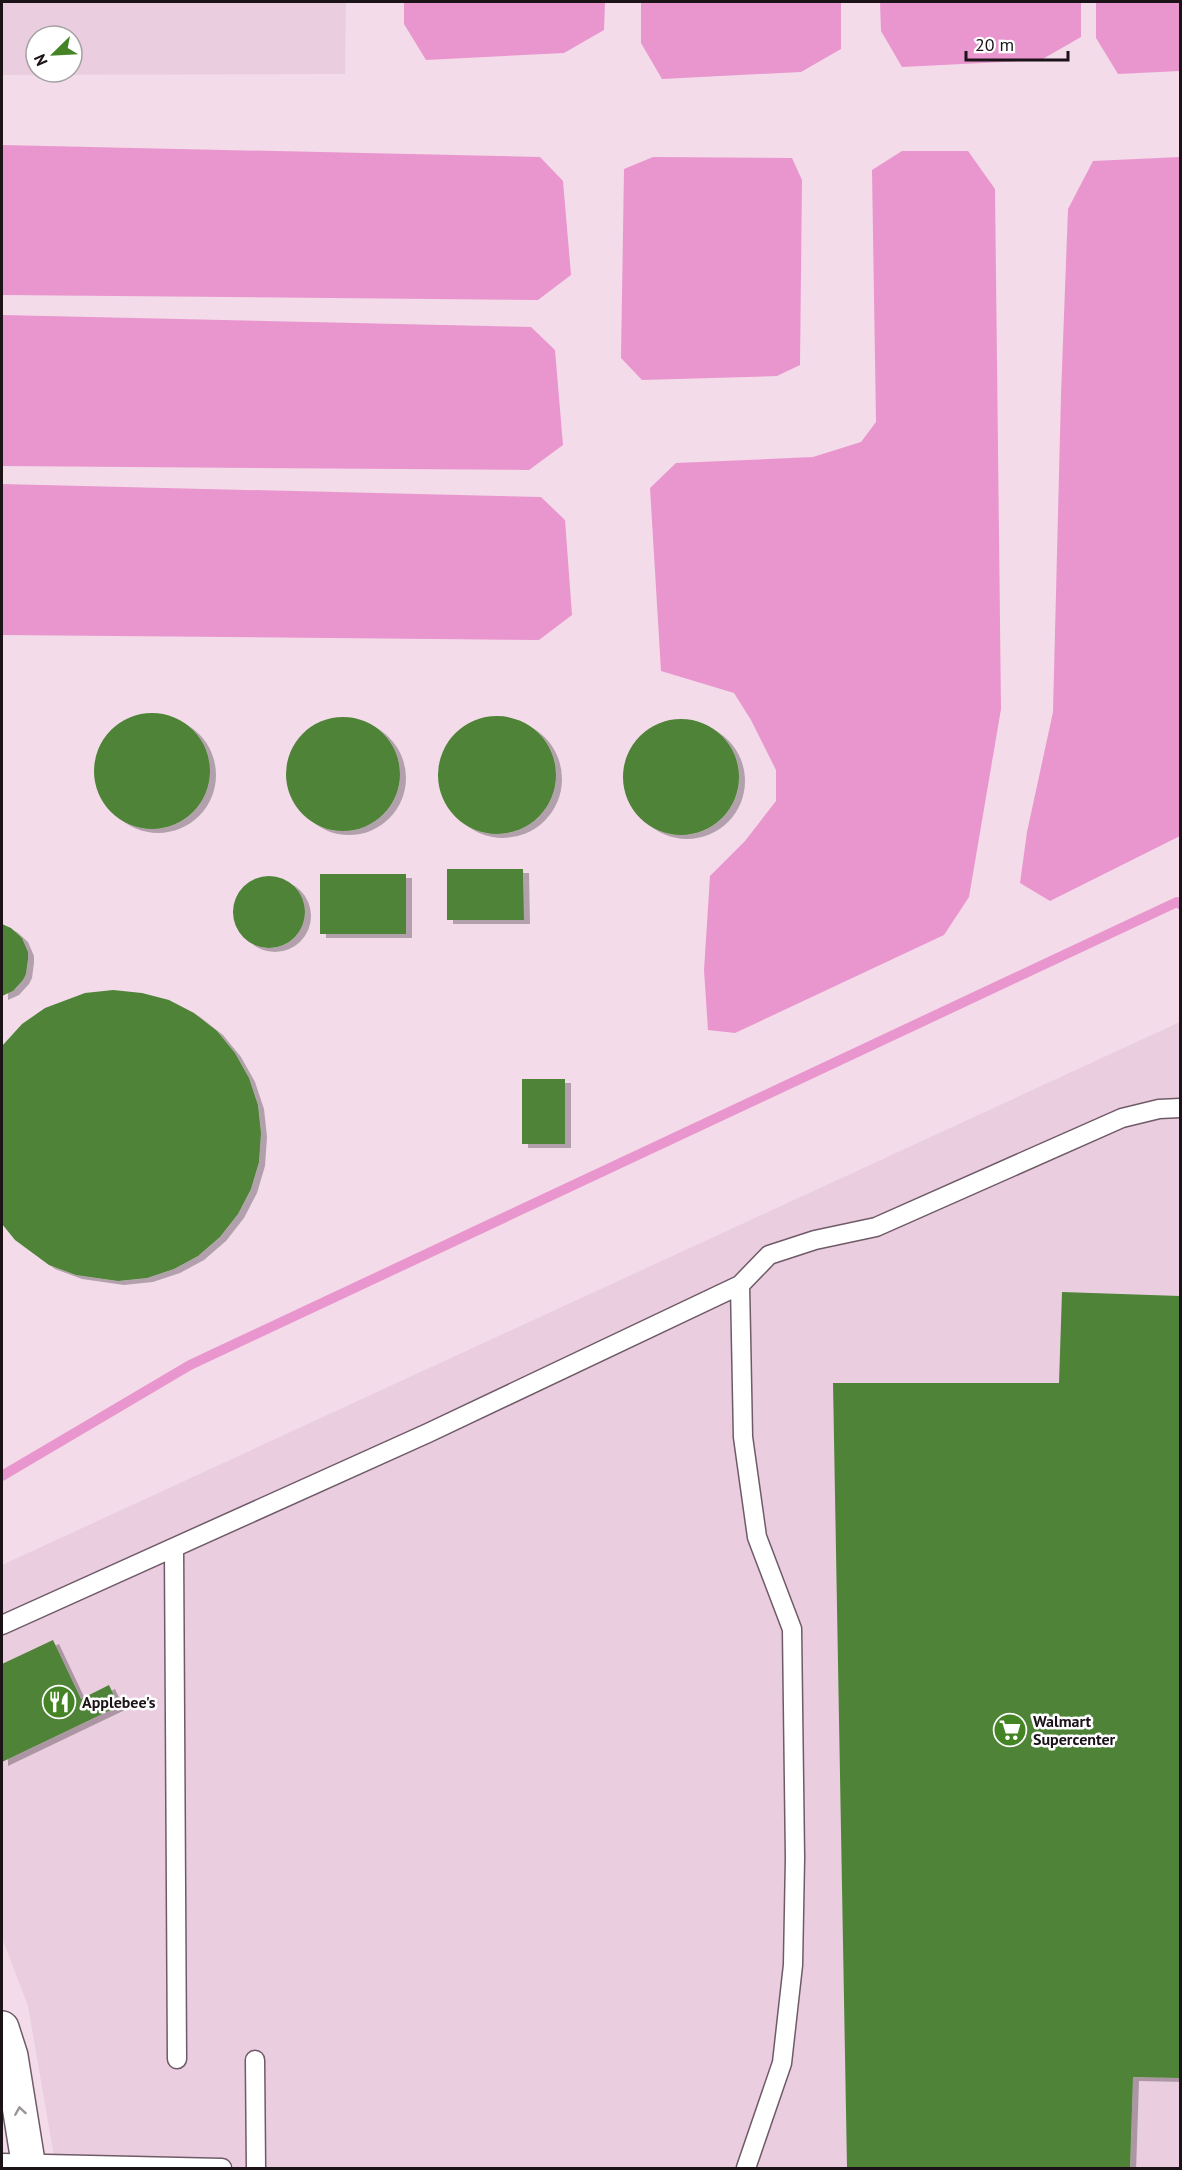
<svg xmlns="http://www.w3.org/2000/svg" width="1182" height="2170" font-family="'PT Sans',sans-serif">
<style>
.built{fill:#ebcde0;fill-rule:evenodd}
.water{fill:#e996ce}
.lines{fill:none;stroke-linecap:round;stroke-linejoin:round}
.stream{stroke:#e996ce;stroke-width:10}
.building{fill:#4f8439;filter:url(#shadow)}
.lane-casing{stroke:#6f5b68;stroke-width:21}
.secondary-casing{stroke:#6f5b68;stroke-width:36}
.lane{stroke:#fff;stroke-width:18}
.secondary{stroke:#fff;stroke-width:33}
.oneway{stroke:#999598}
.labels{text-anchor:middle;stroke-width:5;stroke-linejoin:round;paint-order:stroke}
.poi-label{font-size:16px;font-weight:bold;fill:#1c1319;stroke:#fff;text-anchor:start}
</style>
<defs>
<filter id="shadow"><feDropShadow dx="6" dy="4" stdDeviation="0" flood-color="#0004"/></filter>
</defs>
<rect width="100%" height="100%" fill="#f3dbea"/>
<path class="built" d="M 2,2 L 346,2 L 345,74 L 2,75 ZM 36,36 L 72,36 L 72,72 L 36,72 Z
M 1180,1022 L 1180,2168 L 56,2168 L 28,2006 L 2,1938 L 2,1565 Z"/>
<path class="water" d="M 404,2 L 605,2 L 604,30 L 564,53 L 426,60 L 404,24 Z
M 641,2 L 841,2 L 841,49 L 801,72 L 662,79 L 641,43 Z
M 880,2 L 1081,2 L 1081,37 L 1041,60 L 902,67 L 881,31 Z
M 1096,2 L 1180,2 L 1180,71 L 1118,74 L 1096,38 Z
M 2,145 L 540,157 L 563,181 L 571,275 L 538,300 L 2,295 Z
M 902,151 L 968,151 L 995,189 L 1001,709 L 969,897 L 944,935 L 735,1033 L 708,1030 L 704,970 L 710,876 L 745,841 L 776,801 L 776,770 L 751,720 L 734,693 L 661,671 L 650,488 L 676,463 L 813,457 L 861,442 L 876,422 L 872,170 Z
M 653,157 L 792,158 L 802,180 L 800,365 L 777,376 L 642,380 L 621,358 L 624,169 Z
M 1180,157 L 1180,836 L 1050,901 L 1020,883 L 1027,832 L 1053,712 L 1061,395 L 1068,209 L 1093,161 Z
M 2,315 L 531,327 L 555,350 L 563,445 L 529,470 L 2,466 Z
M 2,484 L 541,497 L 565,520 L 572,615 L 539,640 L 2,635 Z"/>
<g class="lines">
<path class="stream" d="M 2,1476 L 190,1365 L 1177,902 L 1180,904"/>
</g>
<path class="building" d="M94 771a58 58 0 1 1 116 0a58 58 0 1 1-116 0Z
M438 775a59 59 0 1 1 118 0a59 59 0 1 1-118 0Z
M286 774a57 57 0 1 1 114 0a57 57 0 1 1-114 0Z
M623 777a58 58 0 1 1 116 0a58 58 0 1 1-116 0Z
M 447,869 L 523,869 L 524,920 L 447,920 Z
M 320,874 L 406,874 L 406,934 L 320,934 Z
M233 912a36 36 0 1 1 72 0a36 36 0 1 1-72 0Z
M 2,924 L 11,928 L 22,938 L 28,952 L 28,959 L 26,974 L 23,980 L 13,991 L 2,996 Z
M 113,990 L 142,993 L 169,1000 L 194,1013 L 217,1031 L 235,1053 L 249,1078 L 258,1105 L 261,1133 L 259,1162 L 251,1189 L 238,1214 L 220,1237 L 198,1256 L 174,1269 L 147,1278 L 118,1281 L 76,1275 L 49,1265 L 15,1240 L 2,1224 L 2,1046 L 22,1024 L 45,1008 L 85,993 Z
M 522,1079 L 565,1079 L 565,1144 L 522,1144 Z
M 1062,1292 L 1180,1296 L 1180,2078 L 1133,2077 L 1130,2168 L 847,2168 L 833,1383 L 1059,1383 Z
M 53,1640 L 81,1699 L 109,1685 L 119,1706 L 2,1762 L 2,1664 Z"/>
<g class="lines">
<defs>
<path id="lane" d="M 740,1285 L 743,1437 L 757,1537 L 792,1629 L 795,1858 L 793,1965 L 782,2063 L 746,2168
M 174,1548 L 177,2059
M 2,1625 L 428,1433 L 740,1285 L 769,1255 L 815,1240 L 876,1227 L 1122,1118 L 1159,1109 L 1180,1108
M 255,2060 L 256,2168
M 2,2163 L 222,2168"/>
<path id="secondary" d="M 2,2028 L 11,2056 L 29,2168"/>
</defs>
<use href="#lane" class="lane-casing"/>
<use href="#secondary" class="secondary-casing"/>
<use href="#lane" class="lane"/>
<use href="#secondary" class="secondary"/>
</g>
<defs><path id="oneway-chevron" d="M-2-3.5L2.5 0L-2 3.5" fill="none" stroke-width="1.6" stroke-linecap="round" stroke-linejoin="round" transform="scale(1.5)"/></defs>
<use class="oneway" href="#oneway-chevron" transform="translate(20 2111) rotate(-99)"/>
<defs>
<symbol id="restaurant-disc" viewBox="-11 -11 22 22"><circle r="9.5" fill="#448425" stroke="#fff"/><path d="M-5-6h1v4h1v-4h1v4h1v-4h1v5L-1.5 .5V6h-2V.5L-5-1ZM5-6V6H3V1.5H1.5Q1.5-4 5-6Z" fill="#fff"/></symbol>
<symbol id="supermarket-disc" viewBox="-11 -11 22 22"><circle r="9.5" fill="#448425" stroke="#fff"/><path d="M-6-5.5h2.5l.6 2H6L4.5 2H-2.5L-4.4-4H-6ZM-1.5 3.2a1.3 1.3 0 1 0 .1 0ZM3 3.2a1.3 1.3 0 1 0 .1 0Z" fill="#fff"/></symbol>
</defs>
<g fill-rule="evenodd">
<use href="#restaurant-disc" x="40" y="1683" width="38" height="38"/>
<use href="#supermarket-disc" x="991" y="1711" width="38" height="38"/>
</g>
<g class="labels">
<g class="poi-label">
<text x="82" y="1708">Applebee's</text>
<text x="1033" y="1727">Walmart<tspan x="1033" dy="18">Supercenter</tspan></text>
</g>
</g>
<rect width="1182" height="2170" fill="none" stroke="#1c1319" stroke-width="6"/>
<g transform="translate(54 54) rotate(246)"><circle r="28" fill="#ffffff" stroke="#a4a1a3" stroke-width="1.5"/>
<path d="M0-4.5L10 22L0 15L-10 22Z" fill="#448425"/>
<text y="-9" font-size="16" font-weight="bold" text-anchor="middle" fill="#1c1319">N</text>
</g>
<path d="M966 51v9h102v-9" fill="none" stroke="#1c1319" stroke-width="3"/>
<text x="975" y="51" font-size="18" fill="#1c1319" stroke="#ffffff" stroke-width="4.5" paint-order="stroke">20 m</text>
</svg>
